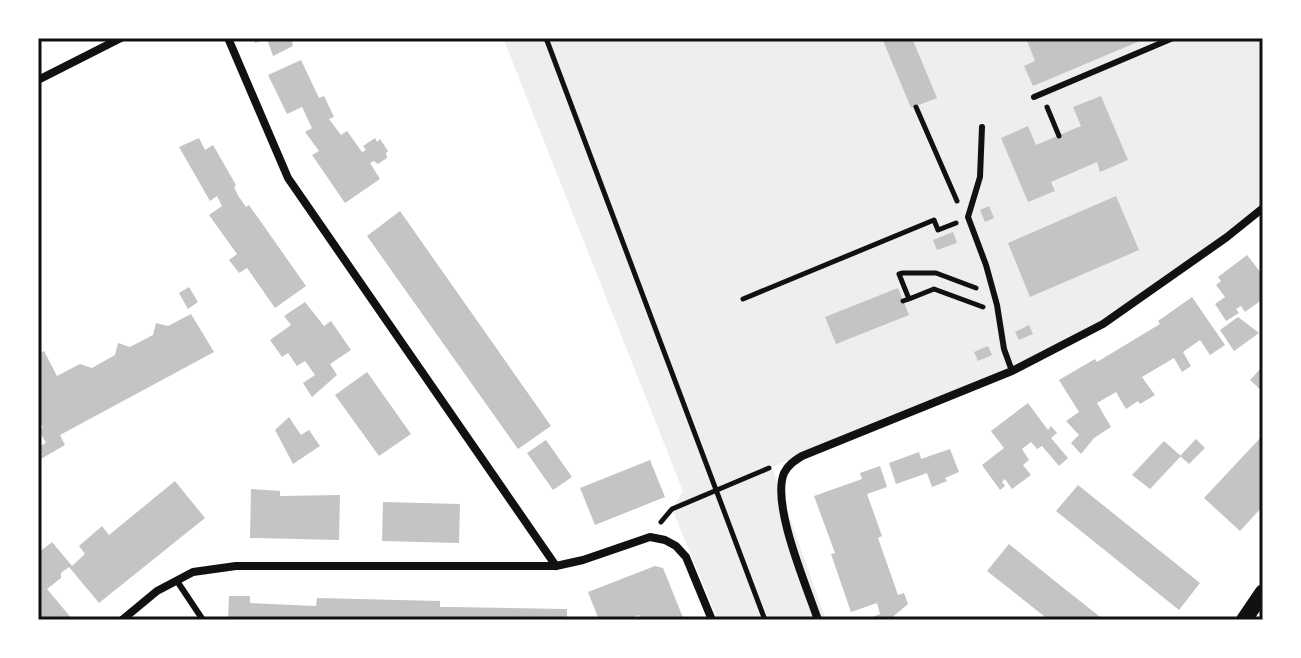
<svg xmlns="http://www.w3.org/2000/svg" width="1301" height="658" font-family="'Roboto Condensed',sans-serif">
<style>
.green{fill:#eee}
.building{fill:#c4c4c4}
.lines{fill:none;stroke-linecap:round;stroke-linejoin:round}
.path{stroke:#111;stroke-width:5}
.service{stroke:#111;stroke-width:6}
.minor{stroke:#111;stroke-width:8}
.secondary{stroke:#111;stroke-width:16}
.neatline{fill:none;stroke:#111;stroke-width:3}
</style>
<rect width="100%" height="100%" fill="#fff"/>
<path class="green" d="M 503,38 L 1263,38 L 1263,206 L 1226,236 L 1100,322 L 1014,368 L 769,468 L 773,470 L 826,620 L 718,620 L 672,509 L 683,491 Z"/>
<path class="building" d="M 253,38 L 291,38 L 293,46 L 273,56 L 267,39 L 255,43 Z
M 882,38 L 912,38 L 937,98 L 911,108 Z
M 1026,38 L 1147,38 L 1033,86 L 1024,66 L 1035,61 Z
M 301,60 L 319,98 L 324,96 L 334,117 L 329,119 L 341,135 L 347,131 L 362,152 L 366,150 L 363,146 L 375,138 L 377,142 L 380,139 L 388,151 L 386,153 L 387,158 L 378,164 L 374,161 L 370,163 L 380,179 L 345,203 L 312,155 L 319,151 L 305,132 L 312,128 L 302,107 L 287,114 L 268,75 Z
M 1101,96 L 1128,160 L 1100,172 L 1097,162 L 1051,182 L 1055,191 L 1028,202 L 1001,138 L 1028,126 L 1036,145 L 1081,126 L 1073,107 Z
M 199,138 L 205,150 L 213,145 L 236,185 L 234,187 L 239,197 L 246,207 L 249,205 L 306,286 L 275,308 L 247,268 L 239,273 L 229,260 L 237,254 L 209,215 L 222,206 L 217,196 L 210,201 L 179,147 Z
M 1116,196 L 1139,250 L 1030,297 L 1008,243 Z
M 989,206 L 994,218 L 985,222 L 980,210 Z
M 400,211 L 551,426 L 518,449 L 367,236 Z
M 953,232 L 957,243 L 937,250 L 933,240 Z
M 1247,255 L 1261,273 L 1263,271 L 1263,299 L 1245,312 L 1241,306 L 1236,309 L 1239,313 L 1226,321 L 1215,304 L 1225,297 L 1216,285 L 1221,281 L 1218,277 Z
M 189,287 L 198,302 L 188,309 L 179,293 Z
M 898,288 L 909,315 L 836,344 L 825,317 Z
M 1192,297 L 1225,345 L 1210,355 L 1200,340 L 1183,352 L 1191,366 L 1182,372 L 1174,358 L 1142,377 L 1155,395 L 1140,404 L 1138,401 L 1126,409 L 1116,392 L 1097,403 L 1111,427 L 1094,438 L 1081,454 L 1071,443 L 1079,435 L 1066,421 L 1079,412 L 1059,380 L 1095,359 L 1097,362 L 1160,324 L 1158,321 Z
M 305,302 L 324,326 L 331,321 L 351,350 L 330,364 L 337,375 L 312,397 L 303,383 L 315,375 L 305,361 L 297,366 L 288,353 L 282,357 L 270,340 L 291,325 L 284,316 Z
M 191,314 L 214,352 L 60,435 L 65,445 L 39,460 L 38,447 L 46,443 L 39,430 L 43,428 L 38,418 L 38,354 L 44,351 L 57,376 L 80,364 L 92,368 L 115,355 L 118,343 L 130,347 L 153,335 L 156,323 L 168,326 Z
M 1238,317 L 1259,333 L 1234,351 L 1220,330 Z
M 1029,325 L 1033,334 L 1019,340 L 1015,332 Z
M 988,346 L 992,355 L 978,361 L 974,352 Z
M 1263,366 L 1263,392 L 1250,380 Z
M 367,372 L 411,434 L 379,456 L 335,395 Z
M 1028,403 L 1048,430 L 1051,426 L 1057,433 L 1051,438 L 1068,458 L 1059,466 L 1042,446 L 1037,449 L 1031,442 L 1022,449 L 1029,460 L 1023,465 L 1031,475 L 1012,489 L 1005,479 L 1002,482 L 1005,486 L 1000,490 L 982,465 L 1004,448 L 991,431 Z
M 289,417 L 301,435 L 309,430 L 320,446 L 293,464 L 275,430 Z
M 1263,435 L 1263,506 L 1240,531 L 1204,498 Z
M 1196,439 L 1205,448 L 1189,464 L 1180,456 Z
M 546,440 L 572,477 L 553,490 L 527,453 Z
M 1164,441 L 1181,456 L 1150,489 L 1132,475 Z
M 950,449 L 959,472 L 945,478 L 947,481 L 932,487 L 927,473 L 896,484 L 889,463 L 919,452 L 921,459 Z
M 650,460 L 665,497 L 595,525 L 580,488 Z
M 880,466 L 887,487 L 867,494 L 882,536 L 878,538 L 898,595 L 904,593 L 908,604 L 889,620 L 865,620 L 880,614 L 877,603 L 851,612 L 831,554 L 835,553 L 814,496 L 862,479 L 860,473 Z
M 175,481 L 205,518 L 99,603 L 69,567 L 61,573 L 61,578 L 47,589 L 73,620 L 38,620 L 38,553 L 52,542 L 72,566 L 85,554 L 79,546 L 102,526 L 109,535 Z
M 1078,485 L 1200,583 L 1179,610 L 1056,511 Z
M 251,489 L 280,491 L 280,496 L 340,495 L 339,540 L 250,538 Z
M 383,502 L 460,504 L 459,543 L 382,541 Z
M 1009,544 L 1056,582 L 1104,620 L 1049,620 L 987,571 Z
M 655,566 L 663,568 L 684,620 L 641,620 L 639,615 L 626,620 L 599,620 L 588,592 Z
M 229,596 L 250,596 L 250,603 L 316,606 L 317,598 L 440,601 L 440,607 L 451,607 L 567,609 L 567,620 L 228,620 Z"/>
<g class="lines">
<path class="path" d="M 546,38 L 765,620
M 916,107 L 957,201
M 1047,107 L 1059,136
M 743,299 L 934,220 L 938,230 L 956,223
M 909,299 L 934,289 L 983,307
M 903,301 L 909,299 L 899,274 L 903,273 L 936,273 L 976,288
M 661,522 L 672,509 L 769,468"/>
<path class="service" d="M 1034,97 L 1173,38
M 982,127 L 980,177 L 968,217 L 986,265 L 997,305 L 1004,349 L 1012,371
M 177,581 L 203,620"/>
<path class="minor" d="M 228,38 L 288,178 L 556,566
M 38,80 L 121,38
M 122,620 L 157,591 L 193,572 L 236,566 L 556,566 L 583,560 L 650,537 L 665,540 L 676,546 L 686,557 L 712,620
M 818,620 C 807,587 771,505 784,473 C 788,465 794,461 802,456 L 1012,371 L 1103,324 L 1227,237 L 1263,208"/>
<path class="secondary" d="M 1244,620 L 1263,592"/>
</g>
<rect width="1301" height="658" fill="none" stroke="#ffffff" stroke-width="80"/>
<rect x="40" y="40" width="1221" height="578" class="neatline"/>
</svg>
